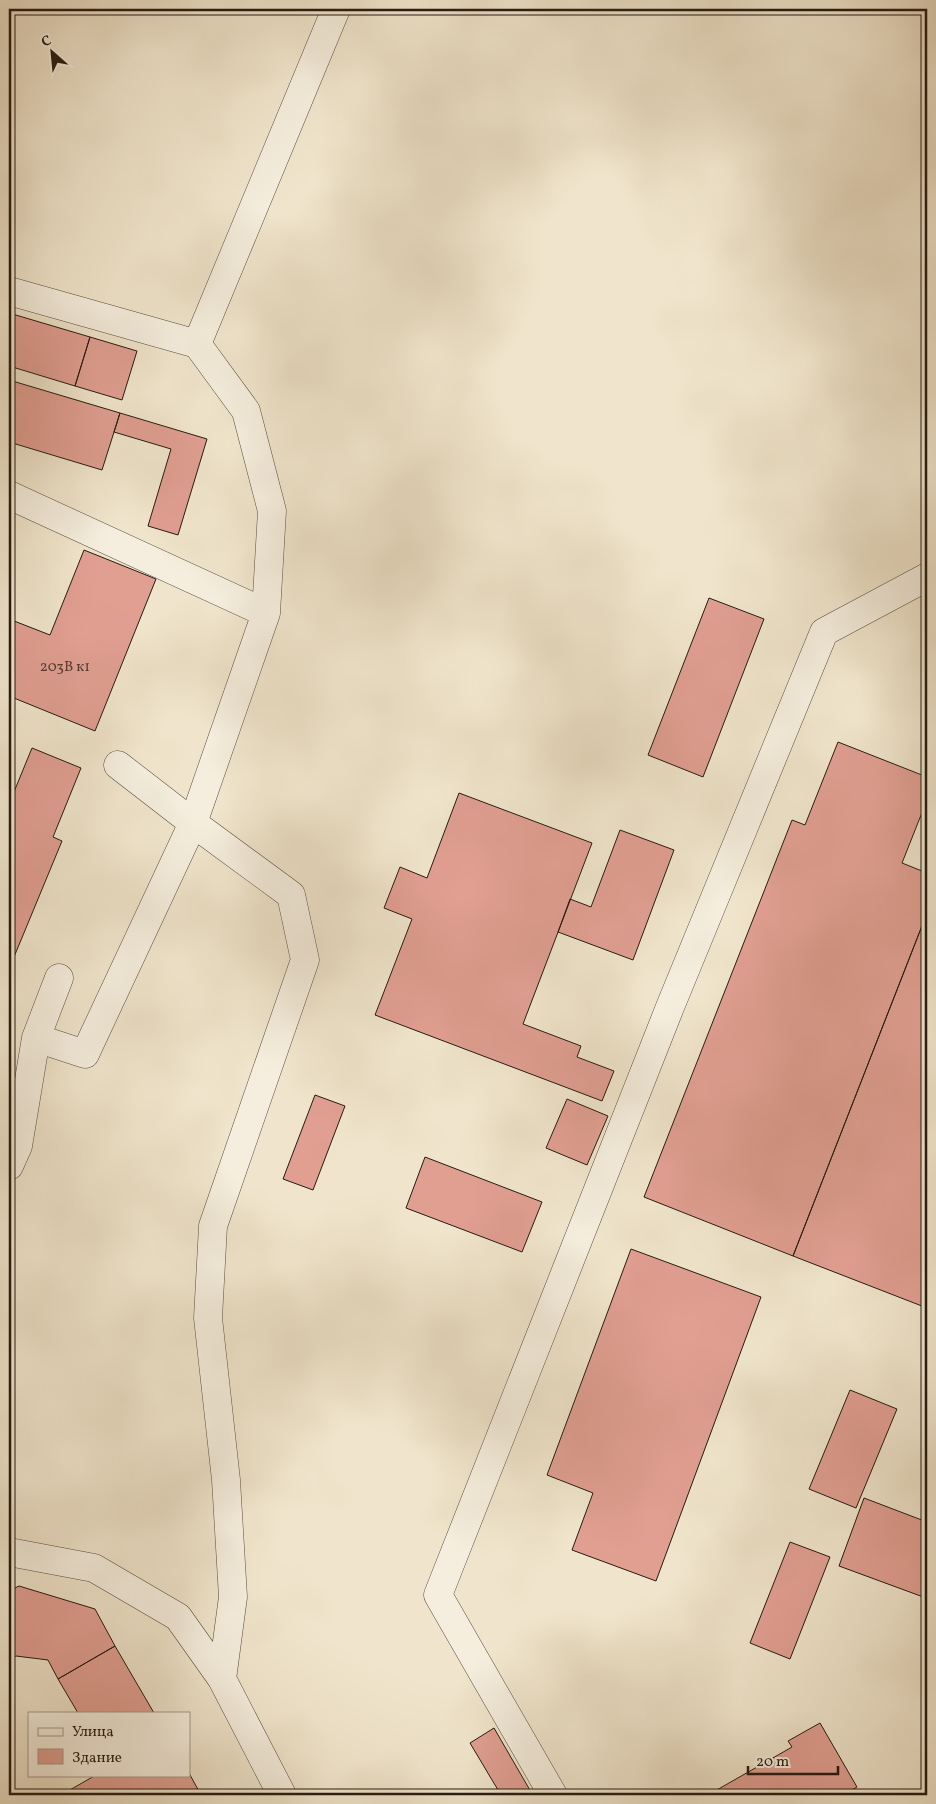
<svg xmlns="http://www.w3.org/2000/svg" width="936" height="1804" font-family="Vollkorn,serif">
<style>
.building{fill:#e19f92;stroke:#241b13}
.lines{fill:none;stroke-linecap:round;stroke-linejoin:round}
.minor-casing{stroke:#574e41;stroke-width:29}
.minor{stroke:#f5eede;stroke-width:28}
.labels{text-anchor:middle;stroke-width:4;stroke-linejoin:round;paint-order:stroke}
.number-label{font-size:15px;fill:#533c33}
</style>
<rect width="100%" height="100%" fill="#f0e5cc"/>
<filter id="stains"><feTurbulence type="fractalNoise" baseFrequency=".004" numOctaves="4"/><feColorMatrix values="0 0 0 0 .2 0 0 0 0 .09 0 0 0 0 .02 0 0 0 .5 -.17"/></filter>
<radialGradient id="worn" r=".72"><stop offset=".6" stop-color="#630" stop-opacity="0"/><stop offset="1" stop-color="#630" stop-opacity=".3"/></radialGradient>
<path class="building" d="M 9,313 L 90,337 L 75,386 L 9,366 Z
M 90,337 L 137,351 L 122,400 L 75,386 Z
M 9,380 L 120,413 L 102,470 L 9,442 Z
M 120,413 L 207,439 L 178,535 L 148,526 L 171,449 L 114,432 Z
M 84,550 L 156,579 L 95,731 L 9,696 L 9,619 L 50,635 Z
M 709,598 L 764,619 L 703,777 L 648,755 Z
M 838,742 L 927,777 L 927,800 L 902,863 L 927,873 L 927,913 L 793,1256 L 644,1197 L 792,820 L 805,825 Z
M 32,748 L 81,768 L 53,837 L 62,841 L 9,969 L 9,804 Z
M 459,793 L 592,843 L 523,1024 L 581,1046 L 577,1057 L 614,1071 L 602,1101 L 375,1015 L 412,919 L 384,908 L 400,867 L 427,878 Z
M 620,830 L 674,850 L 633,960 L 558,932 L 570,899 L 591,907 Z
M 927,913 L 927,1308 L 793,1256 Z
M 315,1095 L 345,1106 L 313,1190 L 283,1179 Z
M 567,1099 L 608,1116 L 587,1165 L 546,1148 Z
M 425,1157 L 542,1202 L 522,1252 L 406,1208 Z
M 631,1249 L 761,1297 L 656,1581 L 572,1550 L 593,1493 L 547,1475 Z
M 850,1390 L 897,1409 L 856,1508 L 809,1489 Z
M 864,1498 L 927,1522 L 926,1598 L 839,1566 Z
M 790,1542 L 830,1557 L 790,1659 L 750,1643 Z
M 19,1586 L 95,1609 L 115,1646 L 58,1679 L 48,1660 L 16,1656 L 9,1660 L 9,1591 Z
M 115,1646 L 154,1713 L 78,1713 L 58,1679 Z
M 820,1723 L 857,1787 L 843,1795 L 708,1795 L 792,1747 L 788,1741 Z
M 494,1728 L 531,1792 L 525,1795 L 501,1795 L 470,1743 Z
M 189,1773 L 201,1795 L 61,1795 L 96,1775 L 189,1775 Z"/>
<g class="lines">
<defs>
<path id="minor" d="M 9,291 L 197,344
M 9,495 L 266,613
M 118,765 L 193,823 L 291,895 L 305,960 L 213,1226 L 208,1318 L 226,1480 L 233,1597 L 222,1679
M 36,1038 L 85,1054 L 193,823 L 266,613 L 272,511 L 246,411 L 197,344 L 336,9
M 9,1166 L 18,1146 L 36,1038 L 59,978
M 9,1552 L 94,1568 L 178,1617 L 222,1679 L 282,1795
M 553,1795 L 438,1595 L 670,1007 L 824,632 L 927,577"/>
</defs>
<use href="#minor" class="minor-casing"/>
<use href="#minor" class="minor"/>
</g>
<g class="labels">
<g class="number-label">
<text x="65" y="671">203В к1</text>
</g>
</g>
<rect width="936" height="1804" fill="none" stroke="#f0e5cc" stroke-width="30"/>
<rect x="10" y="10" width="916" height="1784" fill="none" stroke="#241b13" stroke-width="2.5"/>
<rect x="15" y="15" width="906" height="1774" fill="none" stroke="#241b13"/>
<rect x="28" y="1712" width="162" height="65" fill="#f5eede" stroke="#a19a8d"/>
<rect x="38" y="1728" width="25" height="8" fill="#f5eede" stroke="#a19a8d"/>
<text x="72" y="1736" font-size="15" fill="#241b13">Улица</text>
<rect x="38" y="1749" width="25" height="15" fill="#e19f92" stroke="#a19a8d"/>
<text x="72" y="1762" font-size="15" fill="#241b13">Здание</text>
<g transform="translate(52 52) rotate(333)" stroke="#f5eede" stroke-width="4" paint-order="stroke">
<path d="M0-4L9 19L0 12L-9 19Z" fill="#241b13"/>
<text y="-8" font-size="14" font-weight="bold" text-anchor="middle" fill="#241b13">С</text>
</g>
<path d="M748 1766v8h90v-8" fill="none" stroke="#241b13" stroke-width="2.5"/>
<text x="756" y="1766" font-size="15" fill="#241b13" stroke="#f5eede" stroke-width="4" paint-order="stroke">20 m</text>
<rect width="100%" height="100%" filter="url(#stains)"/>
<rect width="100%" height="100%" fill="url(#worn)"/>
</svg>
